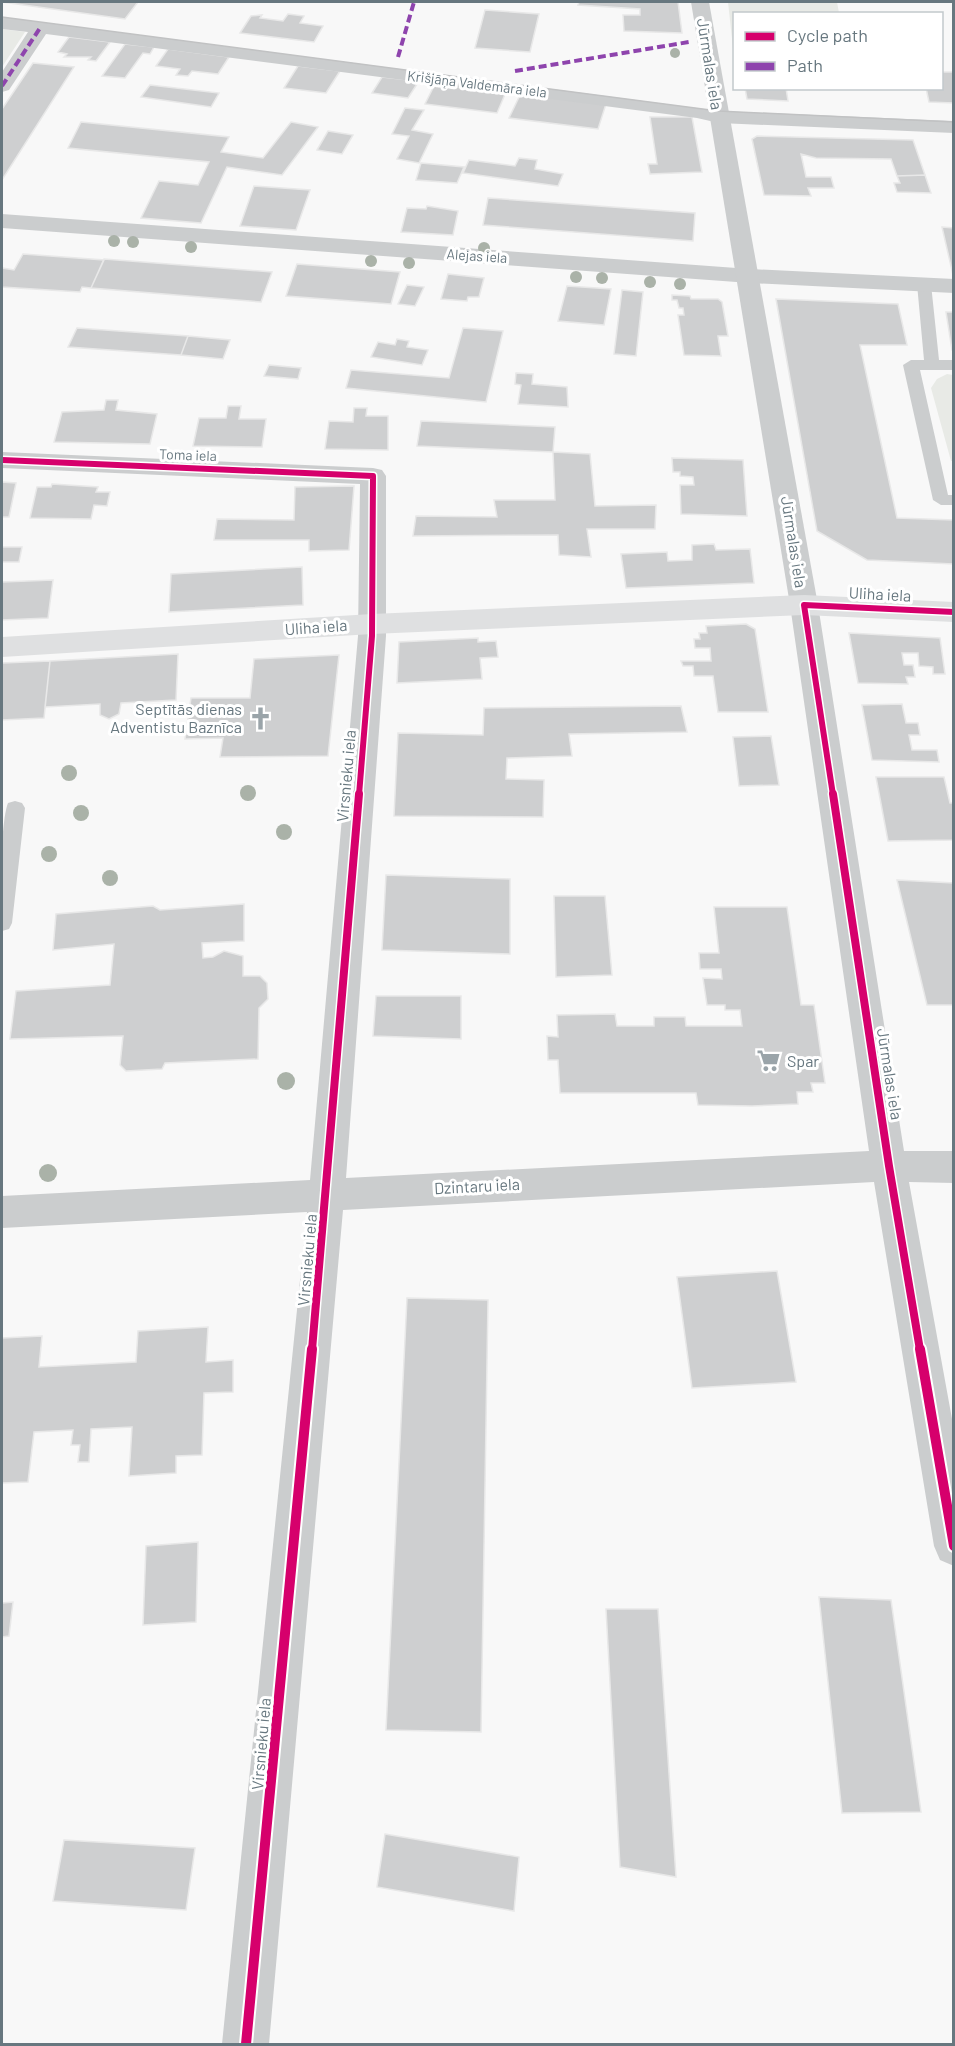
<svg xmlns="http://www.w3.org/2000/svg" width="955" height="2046" font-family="Barlow,sans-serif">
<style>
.green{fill:#e8eae6}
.building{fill:#cecfd0;stroke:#e8e8e8;stroke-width:1.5}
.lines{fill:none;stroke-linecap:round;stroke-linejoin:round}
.service{fill:#cbcdce;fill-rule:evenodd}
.minor{fill:#cbcdce;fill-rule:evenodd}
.tertiary{fill:#cbcdce;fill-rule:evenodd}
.secondary{fill:#dfe0e1;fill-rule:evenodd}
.tram{stroke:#c1c2c3;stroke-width:1.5}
.quiet{stroke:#8e44ad;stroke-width:4;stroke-dasharray:8 4;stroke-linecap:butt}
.cycleway-far2-casing{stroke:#fff;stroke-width:9}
.cycleway-far1-casing{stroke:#fff;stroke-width:11}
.cycleway-casing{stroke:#fff;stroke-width:14}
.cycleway-far2{stroke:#d6006c;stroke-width:6}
.cycleway-far1{stroke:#d6006c;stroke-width:8}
.cycleway{stroke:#d6006c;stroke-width:10}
.tree{fill:#aab2a8}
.labels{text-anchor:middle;stroke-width:6;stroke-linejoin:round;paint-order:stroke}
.far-street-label{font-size:14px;fill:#67777f;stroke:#fff}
.street-label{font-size:16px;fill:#67777f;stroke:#fff}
.poi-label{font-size:16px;fill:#67777f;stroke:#fff;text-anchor:end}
</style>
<rect width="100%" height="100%" fill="#f8f8f8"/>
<path class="green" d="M 728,2 L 837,2 L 839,13 L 734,14 L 733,48 Z
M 2,29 L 25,32 L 2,67 Z
M 947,374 L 953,375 L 953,461 L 951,461 L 931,388 L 937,379 Z"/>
<path class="building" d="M 2,2 L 138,2 L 125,19 Z
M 579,2 L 678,2 L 682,33 L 624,31 L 623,15 L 640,15 L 640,9 L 578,5 Z
M 485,10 L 539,14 L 530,52 L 475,48 Z
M 288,14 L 304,16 L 300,23 L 323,26 L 314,42 L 240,33 L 251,16 L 262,15 L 260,18 L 283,21 Z
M 69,37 L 110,42 L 96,61 L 88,60 L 91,57 L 64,57 L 67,54 L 58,52 Z
M 125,44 L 154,47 L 150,54 L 143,53 L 125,78 L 102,76 Z
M 168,49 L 229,57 L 218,74 L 192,71 L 188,76 L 176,75 L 180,69 L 156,66 Z
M 33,63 L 74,67 L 2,180 L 2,109 Z
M 298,66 L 340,71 L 326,93 L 284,88 Z
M 942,72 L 954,72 L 954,103 L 929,102 L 926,88 L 942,88 Z
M 382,77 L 419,81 L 408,98 L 372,93 Z
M 435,84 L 506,92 L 497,113 L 425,104 Z
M 150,85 L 219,93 L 211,107 L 141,97 Z
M 745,88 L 786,88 L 788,101 L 747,99 Z
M 521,93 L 606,104 L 598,129 L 509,118 Z
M 405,108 L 424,110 L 412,130 L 433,134 L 419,163 L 397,159 L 409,136 L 392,134 Z
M 650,117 L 692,117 L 702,172 L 650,174 L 648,164 L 657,164 Z
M 81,122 L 229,137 L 221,152 L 263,158 L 291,122 L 318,127 L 282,175 L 227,167 L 201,223 L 141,218 L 159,181 L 198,185 L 209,162 L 68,148 Z
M 328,131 L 353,135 L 342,154 L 317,150 Z
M 757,136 L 913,140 L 925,175 L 897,176 L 891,159 L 816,158 L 801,154 L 806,177 L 831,177 L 834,188 L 808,188 L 811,196 L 764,195 L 752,139 Z
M 519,158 L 537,160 L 535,169 L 563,174 L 558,186 L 463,173 L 469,160 L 515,166 Z
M 421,163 L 464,167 L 457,183 L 416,180 Z
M 925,175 L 931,193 L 897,192 L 894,183 L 900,183 L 897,176 Z
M 254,186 L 310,190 L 296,230 L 240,226 Z
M 488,198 L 695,213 L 693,241 L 483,225 Z
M 427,206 L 458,211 L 453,235 L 401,232 L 407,208 L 426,209 Z
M 942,227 L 954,228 L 954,275 L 953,275 Z
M 23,254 L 104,260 L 91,288 L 82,287 L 80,292 L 2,287 L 2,268 L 14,270 Z
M 104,259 L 272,272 L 261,302 L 91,288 Z
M 297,264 L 400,272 L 391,304 L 286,296 Z
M 448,274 L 484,278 L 479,297 L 468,297 L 467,301 L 441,299 Z
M 407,285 L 424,287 L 415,306 L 398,304 Z
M 567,286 L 611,289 L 604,325 L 558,321 Z
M 622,290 L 643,292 L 636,356 L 614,354 Z
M 672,295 L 690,296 L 691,299 L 718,299 L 722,302 L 728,336 L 718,336 L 721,356 L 684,355 L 678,315 L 684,315 L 683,308 L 679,308 L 677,300 L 672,300 Z
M 776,299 L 898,304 L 907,345 L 860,345 L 897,518 L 954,520 L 954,564 L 867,560 L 817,531 Z
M 946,312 L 954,312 L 954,350 L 952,350 Z
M 77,328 L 188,336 L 181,355 L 68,347 Z
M 463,328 L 503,331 L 486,402 L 346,388 L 351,370 L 449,378 Z
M 188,336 L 230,340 L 223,359 L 181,355 Z
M 397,339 L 409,341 L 407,347 L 428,350 L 422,365 L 371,357 L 378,342 L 395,345 Z
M 269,365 L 301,368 L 298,379 L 264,376 Z
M 516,373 L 533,374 L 532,384 L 567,387 L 568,407 L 518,404 L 521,385 L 515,384 Z
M 106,400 L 118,400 L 116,410 L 157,414 L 150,444 L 54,442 L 62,412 L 104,410 Z
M 228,406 L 241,406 L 239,419 L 266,419 L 262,447 L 193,446 L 199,418 L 226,418 Z
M 354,408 L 367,408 L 366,416 L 388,416 L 388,450 L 325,449 L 329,421 L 353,422 Z
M 421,421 L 555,427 L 553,452 L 417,446 Z
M 553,452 L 590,454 L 595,506 L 656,505 L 655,529 L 587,529 L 591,557 L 559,555 L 558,535 L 413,536 L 416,516 L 497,517 L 494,500 L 555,500 Z
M 672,458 L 743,460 L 747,516 L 681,514 L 680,485 L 694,485 L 693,477 L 680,476 L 680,472 L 673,472 Z
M 2,482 L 16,483 L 9,517 L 2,517 Z
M 52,484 L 98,487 L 96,492 L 110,492 L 107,506 L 94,505 L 91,519 L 30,518 L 37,487 L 51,487 Z
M 354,486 L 349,550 L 309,551 L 309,540 L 214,540 L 217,519 L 294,520 L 295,487 Z
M 714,544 L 716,550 L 750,549 L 754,583 L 626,588 L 621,554 L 667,552 L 668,561 L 692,560 L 692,545 Z
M 2,547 L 22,547 L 19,562 L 2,562 Z
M 302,567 L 303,605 L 169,612 L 171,574 Z
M 53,580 L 48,618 L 2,620 L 2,582 Z
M 746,624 L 755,629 L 768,712 L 718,712 L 713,676 L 694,676 L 693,666 L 683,666 L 681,661 L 711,661 L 710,648 L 695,648 L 694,639 L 700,639 L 699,633 L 707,633 L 706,626 Z
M 849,633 L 940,638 L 945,674 L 933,674 L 933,667 L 919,666 L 918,653 L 902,653 L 904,665 L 913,665 L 915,677 L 906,677 L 908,684 L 858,683 Z
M 478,638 L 478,642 L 496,641 L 498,657 L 480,658 L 482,679 L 397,683 L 399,642 Z
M 178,654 L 176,700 L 121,703 L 119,714 L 109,719 L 100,715 L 100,704 L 45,707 L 50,661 Z
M 339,655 L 328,756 L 220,757 L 223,738 L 185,739 L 191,698 L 250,698 L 254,659 Z
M 50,661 L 44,718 L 2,720 L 2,663 Z
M 902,704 L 906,723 L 918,723 L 920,735 L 909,735 L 912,750 L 937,750 L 939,762 L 872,760 L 862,705 Z
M 681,706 L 687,732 L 569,734 L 572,756 L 507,758 L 506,779 L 544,780 L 543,817 L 394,816 L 398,733 L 483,735 L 484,708 Z
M 771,736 L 779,785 L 739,786 L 733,737 Z
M 876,777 L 944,777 L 950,803 L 954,803 L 954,840 L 888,841 Z
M 386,875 L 510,879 L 510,954 L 382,950 Z
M 897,880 L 954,883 L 954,1005 L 927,1005 Z
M 554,896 L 605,896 L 612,975 L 556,977 Z
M 244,904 L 244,941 L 202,943 L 203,958 L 213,957 L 224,951 L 243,956 L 243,976 L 260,976 L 267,983 L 268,999 L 259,1008 L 258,1059 L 165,1063 L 162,1069 L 126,1071 L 120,1065 L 123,1036 L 10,1039 L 16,991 L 110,985 L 114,944 L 53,950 L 56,914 L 153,906 L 160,910 Z
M 714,907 L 787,907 L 801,1005 L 814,1005 L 825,1083 L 811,1083 L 813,1092 L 797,1092 L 798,1104 L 752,1106 L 698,1105 L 696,1093 L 560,1093 L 558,1060 L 548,1060 L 547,1036 L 558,1037 L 557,1015 L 615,1014 L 617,1026 L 654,1026 L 654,1017 L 685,1017 L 686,1026 L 742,1026 L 740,1010 L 725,1010 L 725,1005 L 707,1005 L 703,978 L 722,979 L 721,969 L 700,969 L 699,953 L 719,953 Z
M 376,996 L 461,996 L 461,1039 L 373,1036 Z
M 777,1271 L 796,1382 L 692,1388 L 677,1277 Z
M 407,1298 L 488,1300 L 481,1732 L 386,1730 Z
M 208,1327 L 206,1362 L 233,1360 L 233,1392 L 204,1393 L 202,1455 L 176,1456 L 176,1473 L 129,1476 L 132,1427 L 91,1429 L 89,1462 L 78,1462 L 80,1445 L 71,1445 L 73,1430 L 34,1432 L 28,1482 L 2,1483 L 2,1338 L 42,1336 L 39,1367 L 136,1362 L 138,1331 Z
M 198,1542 L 196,1622 L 143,1625 L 146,1546 Z
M 819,1597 L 891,1600 L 921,1812 L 842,1813 Z
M 13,1602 L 9,1636 L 2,1637 L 2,1603 Z
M 606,1609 L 658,1609 L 676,1877 L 620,1867 Z
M 385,1834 L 519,1857 L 514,1911 L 377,1887 Z
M 64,1840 L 195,1848 L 186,1910 L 53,1901 Z"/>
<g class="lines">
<path class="service" d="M 924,280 L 931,284 L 939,360 L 954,360 L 954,370 L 920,370 L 948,495 L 954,495 L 954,505 L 941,505 L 933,500 L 903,365 L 911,360 L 924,360 L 917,284 Z
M 15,801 L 22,803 L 25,808 L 12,923 L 9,929 L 2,931 C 0,907 0,823 8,803 Z"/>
<path class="minor" d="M 2,17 L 719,111 L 954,121 L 954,133 L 719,123 L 697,118 L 46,34 L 9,90 L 2,92 L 2,72 L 28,32 L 2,29 Z
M 2,214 L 750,269 L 954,279 L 954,293 L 750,283 L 2,228 Z
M 2,452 L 373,468 L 382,470 L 386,476 L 386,636 L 346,1178 L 869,1151 L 790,605 L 794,598 L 804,595 L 814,598 L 818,605 L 904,1151 L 954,1151 L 954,1183 L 909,1182 L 954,1430 L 954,1566 L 940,1560 L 934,1546 L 874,1182 L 343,1210 L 269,2044 L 222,2044 L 307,1212 L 2,1228 L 2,1196 L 310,1180 L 358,636 L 360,484 L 2,468 Z"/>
<path class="tertiary" d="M 691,2 L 709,2 L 818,605 L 814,612 L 804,615 L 794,612 L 790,605 Z"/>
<path class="secondary" d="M 804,595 L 954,602 L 954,622 L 804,615 L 372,634 L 2,657 L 2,637 L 372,614 Z"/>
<path class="tram" d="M 2,17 L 718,111 L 954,122"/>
<path class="quiet" d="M 398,57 L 414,2
M 515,71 L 689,42
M 2,86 L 40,28"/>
<defs>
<path id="cycleway-far2" d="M 2,460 L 373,476 L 372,636 L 359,795
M 833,795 L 804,605 L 954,612"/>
<path id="cycleway-far1" d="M 833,794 L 889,1166 L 920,1350
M 312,1350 L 359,794"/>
<path id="cycleway" d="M 920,1349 L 954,1546
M 246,2044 L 312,1349"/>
</defs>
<use href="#cycleway-far2" class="cycleway-far2-casing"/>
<use href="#cycleway-far1" class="cycleway-far1-casing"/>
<use href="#cycleway" class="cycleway-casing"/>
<use href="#cycleway-far2" class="cycleway-far2"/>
<use href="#cycleway-far1" class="cycleway-far1"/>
<use href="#cycleway" class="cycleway"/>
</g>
<g class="tree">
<circle cx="675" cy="53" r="5"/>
<circle cx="114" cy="241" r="6"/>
<circle cx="133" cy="242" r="6"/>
<circle cx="191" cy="247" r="6"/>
<circle cx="484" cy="248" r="6"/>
<circle cx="371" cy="261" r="6"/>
<circle cx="409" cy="263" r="6"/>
<circle cx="576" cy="277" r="6"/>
<circle cx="602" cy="278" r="6"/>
<circle cx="650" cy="282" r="6"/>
<circle cx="680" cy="284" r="6"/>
<circle cx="69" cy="773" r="8"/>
<circle cx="248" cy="793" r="8"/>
<circle cx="81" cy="813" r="8"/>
<circle cx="284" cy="832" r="8"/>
<circle cx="49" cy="854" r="8"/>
<circle cx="110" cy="878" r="8"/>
<circle cx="286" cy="1081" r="9"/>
<circle cx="48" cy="1173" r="9"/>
</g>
<defs>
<symbol id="church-bare" viewBox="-9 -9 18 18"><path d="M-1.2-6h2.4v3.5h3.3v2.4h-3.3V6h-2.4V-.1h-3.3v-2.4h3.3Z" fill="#9aa4a9" stroke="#fff" stroke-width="2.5" paint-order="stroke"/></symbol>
<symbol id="supermarket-bare" viewBox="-9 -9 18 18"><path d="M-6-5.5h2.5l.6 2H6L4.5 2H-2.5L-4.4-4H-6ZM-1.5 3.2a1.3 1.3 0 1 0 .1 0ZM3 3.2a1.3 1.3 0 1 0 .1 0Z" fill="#9aa4a9" stroke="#fff" stroke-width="2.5" paint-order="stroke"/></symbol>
</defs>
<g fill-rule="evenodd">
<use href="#church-bare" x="244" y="702" width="33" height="33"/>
<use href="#supermarket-bare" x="752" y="1044" width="33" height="33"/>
</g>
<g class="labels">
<g class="far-street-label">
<text transform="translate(477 84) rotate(7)" y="5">Krišjāņa Valdemāra iela</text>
<text transform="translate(477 256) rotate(4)" y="5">Alejas iela</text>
<text transform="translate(188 455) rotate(2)" y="5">Toma iela</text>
</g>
<g class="street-label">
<text transform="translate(710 64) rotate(81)" y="6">Jūrmalas iela</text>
<text transform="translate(794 542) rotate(81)" y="6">Jūrmalas iela</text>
<text transform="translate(880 594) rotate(3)" y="6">Uliha iela</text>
<text transform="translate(316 627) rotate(-4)" y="6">Uliha iela</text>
<text transform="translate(346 776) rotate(-85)" y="6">Virsnieku iela</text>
<text transform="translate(890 1074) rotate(81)" y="6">Jūrmalas iela</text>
<text transform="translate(477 1186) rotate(-3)" y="6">Dzintaru iela</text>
<text transform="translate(307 1260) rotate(-85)" y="6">Virsnieku iela</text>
<text transform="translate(261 1744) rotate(-85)" y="6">Virsnieku iela</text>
</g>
<g class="poi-label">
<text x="242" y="715">Septītās dienas<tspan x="242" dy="18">Adventistu Baznīca</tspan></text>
<text x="787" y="1067" text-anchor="start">Spar</text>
</g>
</g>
<rect width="955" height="2046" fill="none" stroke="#67777f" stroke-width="6"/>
<rect x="733" y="12" width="210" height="78" fill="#ffffff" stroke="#c2c9cc" stroke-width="1.5"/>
<rect x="745" y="32" width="30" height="9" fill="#d6006c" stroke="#c2c9cc" stroke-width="1.5"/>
<text x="787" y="42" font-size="18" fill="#67777f">Cycle path</text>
<rect x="745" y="62" width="30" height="9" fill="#8e44ad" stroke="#c2c9cc" stroke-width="1.5"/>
<text x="787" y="72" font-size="18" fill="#67777f">Path</text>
</svg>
